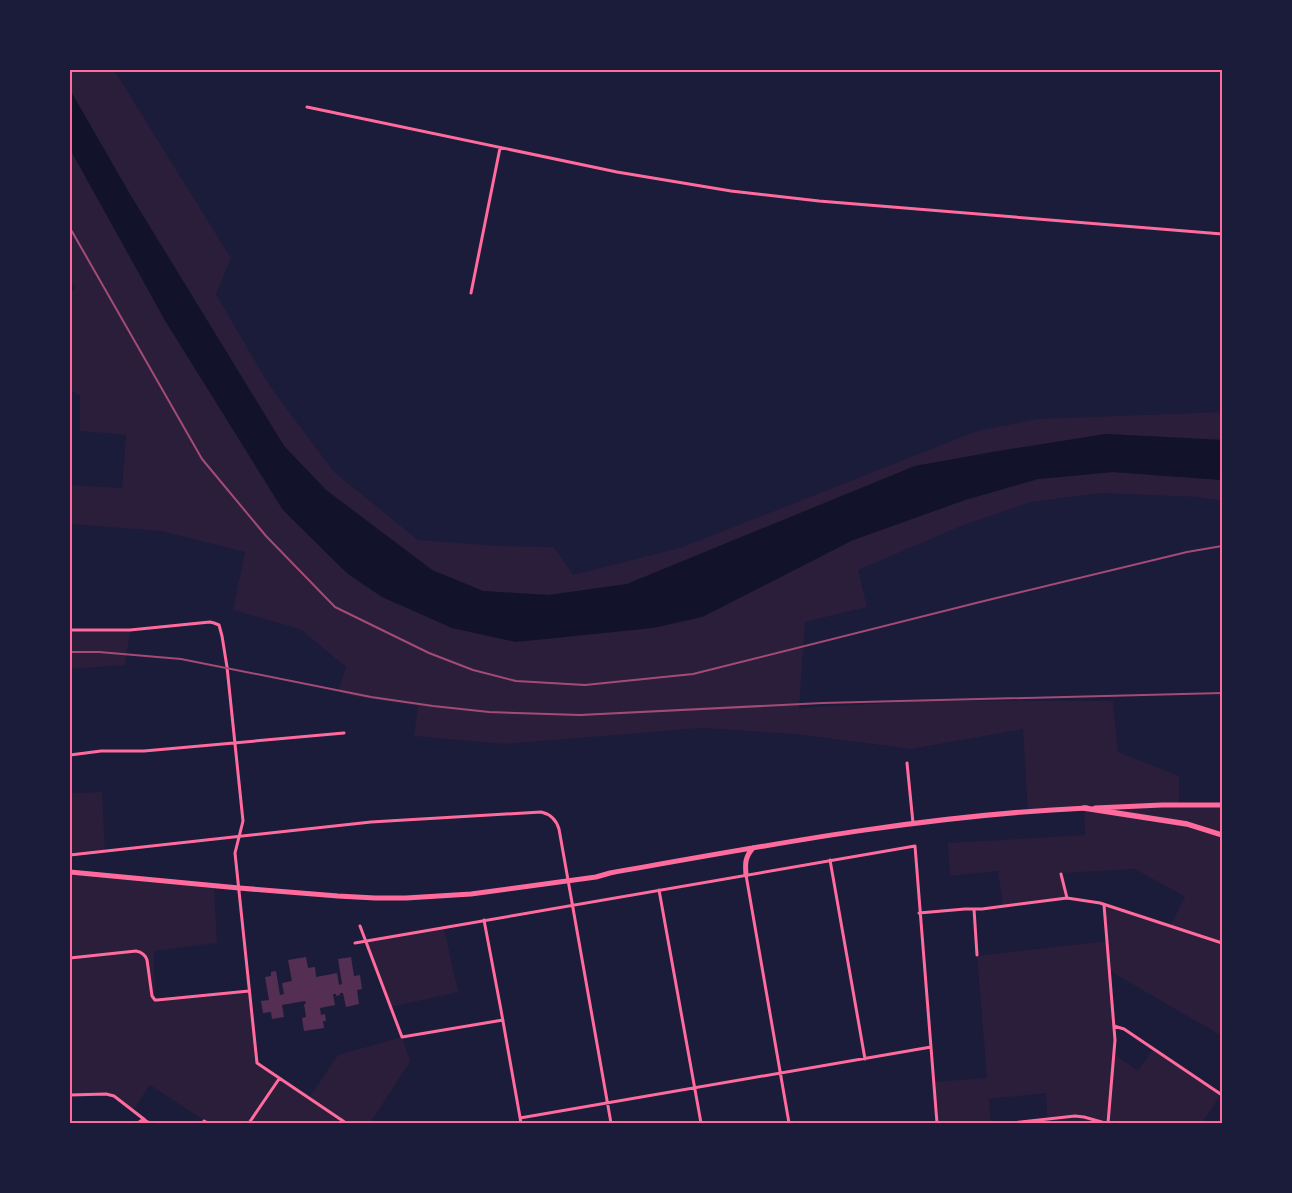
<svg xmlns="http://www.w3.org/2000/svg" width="1292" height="1193" font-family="'Roboto Condensed',sans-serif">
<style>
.green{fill:#2a1e3b}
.water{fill:#12122b}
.building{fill:#542f53}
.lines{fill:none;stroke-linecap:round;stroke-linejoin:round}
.minor{stroke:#ff6b9d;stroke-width:3}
.primary{stroke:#ff6b9d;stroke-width:5}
.motorway{stroke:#ff6b9d;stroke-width:5.5}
.rail{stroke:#a44b75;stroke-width:2}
.neatline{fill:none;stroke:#ff6b9d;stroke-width:2}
</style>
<rect width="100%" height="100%" fill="#1b1b3a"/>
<path class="green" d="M 70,70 L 113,70 L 119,78 L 231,258 L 216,294 L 269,385 L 334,472 L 418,540 L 499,546 L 554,547 L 573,575 L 683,547 L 977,431 L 1038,419 L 1222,412 L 1222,440 L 1106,434 L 915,466 L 627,584 L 549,595 L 483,591 L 432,570 L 326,490 L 284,446 L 131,196 L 70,90 Z
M 70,149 L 166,322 L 283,510 L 348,574 L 452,628 L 702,617 L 853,540 L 965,500 L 1038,479 L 1113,472 L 1222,480 L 1222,501 L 1199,497 L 1102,493 L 1031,502 L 961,526 L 858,570 L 867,607 L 805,622 L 799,708 L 924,701 L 1113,701 L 1118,752 L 1179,776 L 1179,805 L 1222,805 L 1222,833 L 1192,826 L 1222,838 L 1222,1031 L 1220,1035 L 1110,971 L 1114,1026 L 1114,1054 L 1138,1071 L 1153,1049 L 1221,1094 L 1202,1123 L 1008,1123 L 1047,1118 L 1046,1093 L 989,1099 L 991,1123 L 937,1123 L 933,1082 L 987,1078 L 977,956 L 1107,941 L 1104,905 L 1170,926 L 1185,897 L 1135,869 L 1062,873 L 1067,898 L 1003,907 L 998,871 L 950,876 L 948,843 L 1085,835 L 1084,808 L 1028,812 L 1023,729 L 911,749 L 795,734 L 701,728 L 505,744 L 414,736 L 418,706 L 359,697 L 338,692 L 346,667 L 300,629 L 233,610 L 245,552 L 161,531 L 70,524 L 70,485 L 122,488 L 126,435 L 80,431 L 80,396 L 70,390 L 70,293 L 76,288 L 70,279 Z
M 70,630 L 130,630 L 125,665 L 70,669 Z
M 102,792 L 105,852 L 70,855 L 70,793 Z
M 70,872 L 214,885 L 217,943 L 154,951 L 155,1000 L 249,991 L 257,1063 L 309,1098 L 338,1055 L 402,1037 L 410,1060 L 410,1062 L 370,1123 L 208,1123 L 150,1085 L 133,1110 L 114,1096 L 106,1094 L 70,1095 Z
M 444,928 L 458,992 L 391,1007 L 365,941 Z"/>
<path class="water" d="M 70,90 L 131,196 L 284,446 L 326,490 L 432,570 L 483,591 L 549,595 L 627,584 L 915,466 L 998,451 L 1106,434 L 1222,440 L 1222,480 L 1113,472 L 1038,479 L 965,500 L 853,540 L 702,617 L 653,628 L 516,642 L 452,628 L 382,597 L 348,574 L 283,510 L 166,322 L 70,149 Z"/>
<path class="building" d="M 306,957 L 308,968 L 315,967 L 316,977 L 337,973 L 339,985 L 342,984 L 338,959 L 351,957 L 354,976 L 360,975 L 362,989 L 357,990 L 359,1004 L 346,1007 L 343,993 L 340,993 L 340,995 L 336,996 L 336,994 L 333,994 L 335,1005 L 320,1008 L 321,1015 L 325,1014 L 326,1021 L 323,1021 L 324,1028 L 304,1031 L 302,1018 L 306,1017 L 304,1004 L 306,1004 L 305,1001 L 282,1005 L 284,1017 L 272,1019 L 271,1012 L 263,1013 L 261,1001 L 269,1000 L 265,977 L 271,976 L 271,972 L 276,971 L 280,995 L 284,994 L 282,983 L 292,981 L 288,960 Z"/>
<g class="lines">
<path class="minor" d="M 307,107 L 617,172 L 731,191 L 819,201 L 1222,234
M 471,293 L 500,148
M 70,630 L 130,630 L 210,622 L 214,623 L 219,625 L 222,636 L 227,667 L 243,821 L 235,853 L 257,1063 L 346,1123
M 70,755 L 101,751 L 144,751 L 344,733
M 907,763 L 913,823
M 70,855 L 371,822 L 541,812 C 550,814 556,819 559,829 L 611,1123
M 830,860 L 865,1059
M 1061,874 L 1067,898
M 746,875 L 789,1123
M 659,890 L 701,1123
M 1104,905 L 1115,1040 L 1108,1123
M 974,909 L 977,955
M 919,913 L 965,909 L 982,909 L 1067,898 L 1100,903 L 1222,943
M 484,920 L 501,1010 L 521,1123
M 360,926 L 402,1037 L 503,1020
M 355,943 L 915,846 L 937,1123
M 70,958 L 136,951 C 141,952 145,954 147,960 L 152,996 L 155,1000 L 157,1000 L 249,991
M 1114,1026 L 1124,1029 L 1222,1095
M 70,1095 L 106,1094 L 114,1096 L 145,1120
M 520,1118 L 931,1047
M 204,1121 L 208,1123
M 138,1123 C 142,1119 145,1120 150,1123
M 249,1123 L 279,1079
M 1012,1123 L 1075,1116 L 1084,1117 L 1105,1123"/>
<path class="primary" d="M 1095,808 L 1162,805 L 1222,805
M 70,872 L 239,888 L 338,896 L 375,898 L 406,898 L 471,894 L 596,877 L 610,873 C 768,845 926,815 1087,808
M 746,875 C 745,863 745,857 753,848"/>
<path class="motorway" d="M 1084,808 L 1187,824 L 1222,835"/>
<path class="rail" d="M 70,228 L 202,459 L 266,536 L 335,607 L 429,653 L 473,670 L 516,681 L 585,685 L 693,674 L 980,602 L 1187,552 L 1222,546
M 70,652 L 99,652 L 181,659 L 371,697 L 433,706 L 489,712 L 580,715 L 822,703 L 1222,693"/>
</g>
<rect width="1292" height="1193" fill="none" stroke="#1b1b3a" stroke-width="142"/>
<rect x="71" y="71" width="1150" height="1051" class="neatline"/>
</svg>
